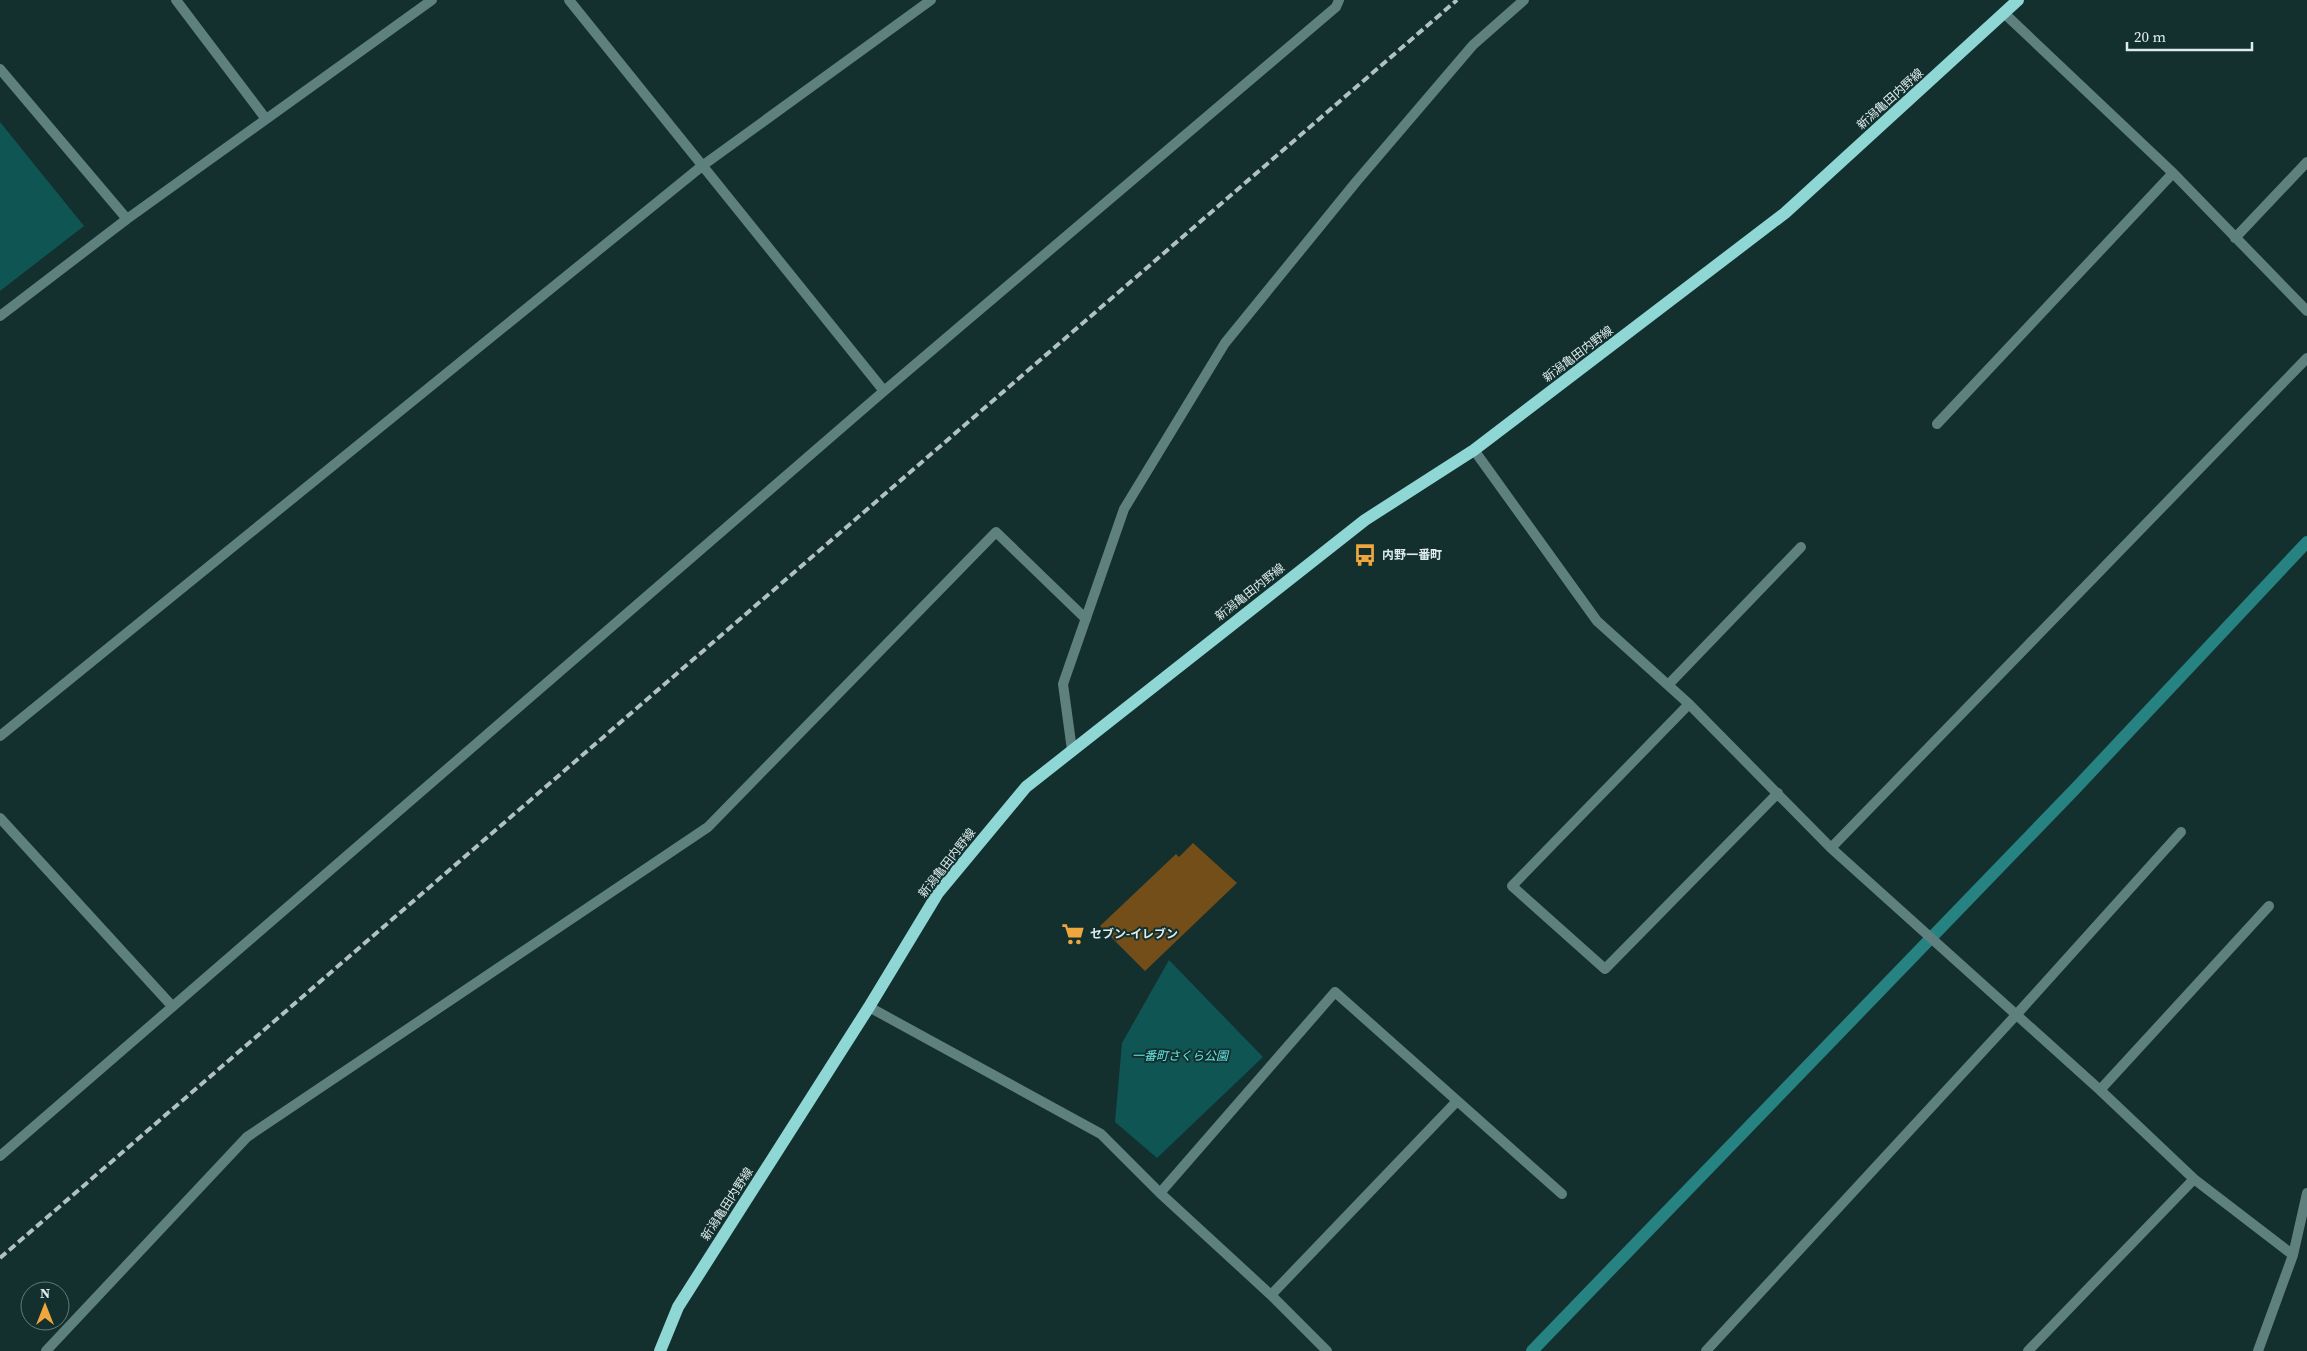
<svg xmlns="http://www.w3.org/2000/svg" width="2307" height="1351" font-family="'Source Serif 4','Noto Sans JP',serif">
<style>
.green{fill:#0f5554}
.lines{fill:none;stroke-linecap:round;stroke-linejoin:round}
.stream{stroke:#268382;stroke-width:12}
.building{fill:#734e19}
.minor{stroke:#5e807f;stroke-width:10}
.primary{stroke:#8fd7d5;stroke-width:12}
.rail{stroke:#afc2c1;stroke-width:4;stroke-dasharray:8 4;stroke-linecap:butt}
.labels{text-anchor:middle;stroke-width:4;stroke-linejoin:round;paint-order:stroke}
.street-label{font-size:12px;fill:#dceceb;stroke:#132f2e}
.poi-label{font-size:12px;font-weight:bold;fill:#dceceb;stroke:#132f2e;text-anchor:start}
.park-label{font-size:12px;font-style:italic;fill:#64e6e5;stroke:#132f2e}
</style>
<rect width="100%" height="100%" fill="#132f2e"/>
<path class="green" d="M 0,122 L 84,226 L 0,291 Z
M 1169,960 L 1263,1057 L 1157,1158 L 1115,1122 L 1122,1043 Z"/>
<g class="lines">
<path class="stream" d="M 1532,1351 L 2075,789 L 2307,542"/>
</g>
<path class="building" d="M 1193,843 L 1237,883 L 1145,971 L 1100,926 L 1176,854 L 1179,857 Z"/>
<g class="lines">
<path class="minor" d="M 176,0 L 266,119
M 569,0 L 884,391
M 2005,14 L 2173,173 L 2307,311
M 0,69 L 127,219
M 2235,238 L 2307,162
M 0,316 L 127,219 L 432,0
M 1937,424 L 2173,173
M 1474,450 L 1597,621 L 1689,704 L 1831,848 L 2100,1090 L 2194,1179 L 2293,1255
M 1669,684 L 1801,547
M 1689,704 L 1512,886 L 1605,969 L 1778,793
M 0,736 L 702,166 L 931,0
M 1072,750 L 1063,684 L 1124,509 L 1225,343 L 1356,182 L 1473,45 L 1524,0
M 0,818 L 172,1006
M 1831,848 L 2307,358
M 869,1007 L 1101,1134 L 1160,1193 L 1271,1295 L 1327,1351
M 2100,1090 L 2269,906
M 0,1156 L 884,391 L 1336,7 L 1339,0
M 1160,1193 L 1335,992 L 1562,1194
M 1271,1295 L 1457,1101
M 46,1351 L 247,1137 L 708,827 L 996,532 L 1086,619
M 1706,1351 L 2017,1014 L 2181,832
M 2028,1351 L 2194,1179
M 2258,1351 L 2293,1255 L 2307,1193"/>
<path class="primary" d="M 660,1351 L 678,1307 L 869,1007 L 938,893 L 1026,787 L 1365,520 L 1474,450 L 1785,213 L 2018,0"/>
<path class="rail" d="M 0,1258 L 1457,0"/>
</g>
<defs>
<symbol id="bus-bare" viewBox="-9 -9 18 18"><path d="M-5-6H5V4H4V6H2V4H-2V6H-4V4H-5ZM-3.5-4V0h7V-4ZM-3.5 1.2v1.5H-2V1.2ZM2 1.2v1.5H3.5V1.2Z" fill="#efa73d" stroke="#132f2e" stroke-width="2.5" paint-order="stroke"/></symbol>
<symbol id="supermarket-bare" viewBox="-9 -9 18 18"><path d="M-6-5.5h2.5l.6 2H6L4.5 2H-2.5L-4.4-4H-6ZM-1.5 3.2a1.3 1.3 0 1 0 .1 0ZM3 3.2a1.3 1.3 0 1 0 .1 0Z" fill="#efa73d" stroke="#132f2e" stroke-width="2.5" paint-order="stroke"/></symbol>
</defs>
<g fill-rule="evenodd">
<use href="#bus-bare" x="1349" y="539" width="32" height="32"/>
<use href="#supermarket-bare" x="1057" y="918" width="32" height="32"/>
</g>
<g class="labels">
<g class="street-label">
<text transform="translate(1890 99) rotate(-42)" y="4">新潟亀田内野線</text>
<text transform="translate(1578 354) rotate(-37)" y="4">新潟亀田内野線</text>
<text transform="translate(1250 592) rotate(-38)" y="4">新潟亀田内野線</text>
<text transform="translate(947 863) rotate(-52)" y="4">新潟亀田内野線</text>
<text transform="translate(727 1204) rotate(-57)" y="4">新潟亀田内野線</text>
</g>
<g class="poi-label">
<text x="1382" y="559">内野一番町</text>
<text x="1090" y="938">セブン-イレブン</text>
</g>
<g class="park-label">
<text x="1180" y="1060">一番町さくら公園</text>
</g>
</g>
<g transform="translate(45 1306)"><circle r="24" fill="#132f2e" stroke="#637b7a"/>
<path d="M0-4L9 19L0 12L-9 19Z" fill="#efa73d"/>
<text y="-8" font-size="14" font-weight="bold" text-anchor="middle" fill="#dceceb">N</text>
</g>
<path d="M2127 42v8h125v-8" fill="none" stroke="#dceceb" stroke-width="2.5"/>
<text x="2134" y="42" font-size="15" fill="#dceceb" stroke="#132f2e" stroke-width="4" paint-order="stroke">20 m</text>
</svg>
